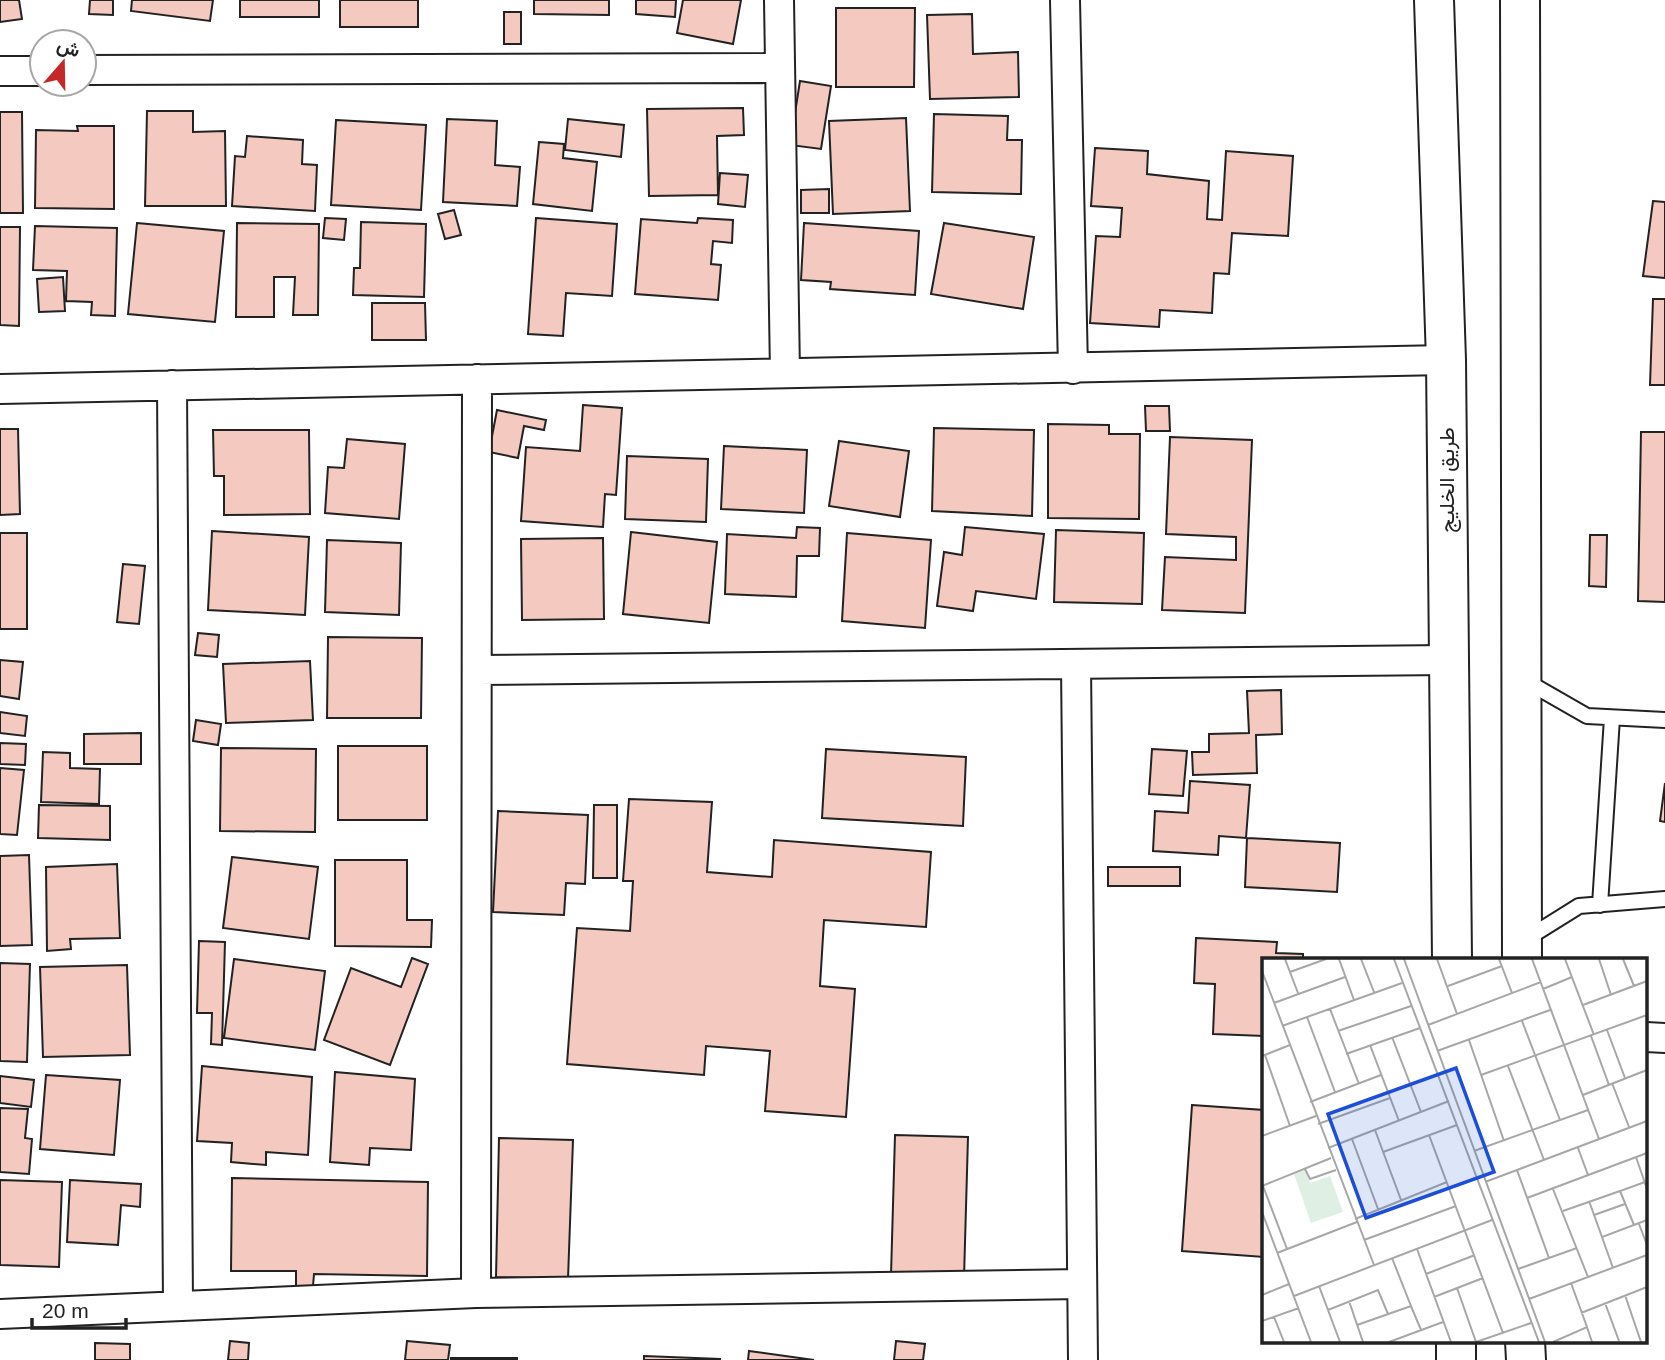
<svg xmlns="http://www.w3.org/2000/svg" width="1665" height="1360" font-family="Helvetica,Vazirmatn,sans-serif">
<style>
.building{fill:#f3c9c0;stroke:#222;stroke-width:2}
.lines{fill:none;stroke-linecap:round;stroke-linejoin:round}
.service-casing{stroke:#222;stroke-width:18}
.minor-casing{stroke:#222;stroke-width:32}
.primary-casing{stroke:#222;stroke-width:42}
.service{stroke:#fff;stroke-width:14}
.minor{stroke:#fff;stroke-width:28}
.primary{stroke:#fff;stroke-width:38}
.labels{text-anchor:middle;stroke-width:5;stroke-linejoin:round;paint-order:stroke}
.street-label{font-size:21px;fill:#222;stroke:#fff}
.inset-road{fill:none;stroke:#a7a7a7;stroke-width:2}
.view{fill:#1d4ed8;fill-opacity:0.15;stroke:#1d4ed8;stroke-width:3.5}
.inset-edge{fill:none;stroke:#222;stroke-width:3.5}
</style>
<rect width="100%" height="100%" fill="#fff"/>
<path class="building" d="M 0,0 L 19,0 L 22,19 L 0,22 Z
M 90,0 L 113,0 L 113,15 L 89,14 Z
M 132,0 L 213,0 L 210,21 L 131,11 Z
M 240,0 L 319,0 L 319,17 L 240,17 Z
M 340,0 L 418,0 L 418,27 L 340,27 Z
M 534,0 L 609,0 L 609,15 L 534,14 Z
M 636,0 L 676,0 L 675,17 L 636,14 Z
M 683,0 L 741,0 L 733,44 L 677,33 Z
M 836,8 L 915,8 L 914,87 L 836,87 Z
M 504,12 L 521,12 L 521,44 L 504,44 Z
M 972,14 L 973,54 L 1018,52 L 1019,97 L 930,99 L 927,15 Z
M 800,81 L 831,86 L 821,149 L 790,145 Z
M 743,108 L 744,135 L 717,136 L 718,195 L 649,196 L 647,109 Z
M 147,111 L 193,111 L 193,132 L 225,131 L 226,206 L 145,206 Z
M 0,112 L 22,112 L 23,213 L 0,213 Z
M 934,114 L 1008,116 L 1007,140 L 1022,140 L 1021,194 L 932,192 Z
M 906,118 L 910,211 L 833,214 L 829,121 Z
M 447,119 L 497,121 L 495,165 L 520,167 L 517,206 L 443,202 Z
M 568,119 L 624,125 L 621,157 L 565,150 Z
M 336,120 L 426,125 L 421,210 L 331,205 Z
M 77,126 L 114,126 L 114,209 L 35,208 L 36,130 L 78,131 Z
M 247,136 L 303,140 L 302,164 L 317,165 L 315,211 L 232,206 L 235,156 L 245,157 Z
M 539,142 L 564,144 L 563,158 L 597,162 L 592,211 L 533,204 Z
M 1095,148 L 1148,151 L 1147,174 L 1209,181 L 1207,219 L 1222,220 L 1226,151 L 1293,156 L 1288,236 L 1232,233 L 1229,274 L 1214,273 L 1212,313 L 1160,310 L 1159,327 L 1090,323 L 1096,236 L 1120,237 L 1122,208 L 1091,206 Z
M 720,173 L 748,175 L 745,207 L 718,204 Z
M 829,189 L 829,213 L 801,213 L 801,190 Z
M 1653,201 L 1665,202 L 1665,278 L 1643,276 Z
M 454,210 L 461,235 L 445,239 L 438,214 Z
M 325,218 L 346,219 L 344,240 L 323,238 Z
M 536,218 L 617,224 L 612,296 L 566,293 L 563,336 L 528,334 Z
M 698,218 L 733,220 L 732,243 L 713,241 L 711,264 L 721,265 L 718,300 L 635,294 L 641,219 L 697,223 Z
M 361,222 L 426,224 L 424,297 L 353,295 L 354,268 L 360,268 Z
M 137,223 L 224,231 L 215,322 L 128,314 Z
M 237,223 L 319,224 L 318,315 L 293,315 L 295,277 L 274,277 L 274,317 L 236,317 Z
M 804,223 L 919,231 L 915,295 L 830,289 L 831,282 L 801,280 Z
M 944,223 L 1034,237 L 1023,309 L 931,294 Z
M 35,226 L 117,228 L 115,316 L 91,315 L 92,302 L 66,301 L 67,271 L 33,270 Z
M 0,227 L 20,227 L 19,326 L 0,325 Z
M 63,277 L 65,311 L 39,312 L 37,279 Z
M 1653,299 L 1665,299 L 1665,385 L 1650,385 Z
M 372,303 L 425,303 L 426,340 L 372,340 Z
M 583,405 L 622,408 L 616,495 L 605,494 L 603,527 L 521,521 L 526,447 L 580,451 Z
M 1145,406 L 1169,406 L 1170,431 L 1146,431 Z
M 497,410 L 546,420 L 544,430 L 524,426 L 518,458 L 489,452 Z
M 1048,424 L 1109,425 L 1109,434 L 1140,434 L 1139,519 L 1048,518 Z
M 934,428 L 1034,430 L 1032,516 L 932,511 Z
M 0,429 L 18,429 L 20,514 L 0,515 Z
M 213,430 L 309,430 L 310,514 L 224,515 L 224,476 L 214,476 Z
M 1641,432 L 1665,432 L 1665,602 L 1638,601 Z
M 1170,437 L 1252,440 L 1245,613 L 1162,610 L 1165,557 L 1236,560 L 1236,537 L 1166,534 Z
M 347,439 L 405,444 L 399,519 L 325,513 L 328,467 L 344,468 Z
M 839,441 L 909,451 L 900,517 L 829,506 Z
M 724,446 L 807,450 L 804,513 L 721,509 Z
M 627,456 L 708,459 L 706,522 L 625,519 Z
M 797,527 L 820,528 L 819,556 L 797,556 L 796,597 L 725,594 L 727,534 L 796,538 Z
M 965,527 L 1044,534 L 1036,599 L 976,591 L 973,611 L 937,606 L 944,552 L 962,555 Z
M 1056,530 L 1144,533 L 1142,604 L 1054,602 Z
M 212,531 L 309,537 L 305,615 L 208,610 Z
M 631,532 L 717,542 L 709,623 L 623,614 Z
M 0,533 L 27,533 L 27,629 L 0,629 Z
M 847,533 L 931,540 L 925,628 L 842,621 Z
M 1590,535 L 1607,535 L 1606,587 L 1589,586 Z
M 603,538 L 604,619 L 522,620 L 521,539 Z
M 327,540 L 401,543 L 399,615 L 325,612 Z
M 123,564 L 145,566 L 139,624 L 117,622 Z
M 198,633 L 219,635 L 217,657 L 195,655 Z
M 328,637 L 422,638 L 421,718 L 327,718 Z
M 0,660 L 23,662 L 19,699 L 0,696 Z
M 310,661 L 313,720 L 226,723 L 223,664 Z
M 1281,690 L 1282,734 L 1256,735 L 1257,773 L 1193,775 L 1192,752 L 1209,752 L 1209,734 L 1249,733 L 1247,691 Z
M 0,712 L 27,716 L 25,736 L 0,733 Z
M 196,720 L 221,724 L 218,745 L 193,741 Z
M 141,733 L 141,764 L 84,764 L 84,734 Z
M 0,743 L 26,744 L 25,765 L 0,764 Z
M 338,746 L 427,746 L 427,820 L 338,820 Z
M 221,748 L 316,749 L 315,832 L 220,831 Z
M 826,749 L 966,757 L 963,826 L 822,818 Z
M 1152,749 L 1187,751 L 1183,796 L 1149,794 Z
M 43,752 L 70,753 L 70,768 L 100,769 L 99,804 L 41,802 Z
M 0,768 L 24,770 L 17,835 L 0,834 Z
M 1190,781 L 1250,785 L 1246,838 L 1219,836 L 1218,855 L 1153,851 L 1155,811 L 1188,813 Z
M 1665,783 L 1665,822 L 1660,821 Z
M 629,799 L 712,802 L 707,872 L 772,877 L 774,840 L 931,852 L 926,927 L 824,920 L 820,986 L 855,989 L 846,1117 L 765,1111 L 770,1051 L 706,1046 L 704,1075 L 567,1064 L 577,928 L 630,931 L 633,881 L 623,881 Z
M 39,805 L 110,806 L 110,840 L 38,838 Z
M 594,805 L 617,805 L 617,878 L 593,878 Z
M 498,811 L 588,815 L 585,884 L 566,883 L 564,915 L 493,912 Z
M 1247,838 L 1340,843 L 1337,892 L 1245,887 Z
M 29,855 L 32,945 L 0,946 L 0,856 Z
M 232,857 L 318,867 L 309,939 L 223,928 Z
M 335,860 L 407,860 L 407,920 L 432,920 L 431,947 L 335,946 Z
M 117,864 L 120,938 L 70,939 L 71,949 L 47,951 L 46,867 Z
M 1108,867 L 1180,867 L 1180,886 L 1108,886 Z
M 1196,938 L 1277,942 L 1276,953 L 1303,954 L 1303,959 L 1264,959 L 1264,1036 L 1213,1034 L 1215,984 L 1194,983 Z
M 199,941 L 225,942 L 222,1045 L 211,1044 L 212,1013 L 197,1013 Z
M 412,958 L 428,964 L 390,1065 L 324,1040 L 351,968 L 401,987 Z
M 234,959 L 325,971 L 315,1050 L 224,1038 Z
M 0,963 L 30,964 L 27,1062 L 0,1061 Z
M 127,965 L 130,1055 L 43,1057 L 40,967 Z
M 202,1066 L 312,1077 L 308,1155 L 266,1152 L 266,1165 L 231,1162 L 232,1143 L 197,1141 Z
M 335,1072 L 415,1079 L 411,1150 L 370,1148 L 369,1165 L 330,1162 Z
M 46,1075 L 120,1080 L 114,1155 L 40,1149 Z
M 0,1076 L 34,1080 L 31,1107 L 0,1103 Z
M 1192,1105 L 1264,1110 L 1264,1257 L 1182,1251 Z
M 0,1108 L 28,1109 L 25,1138 L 32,1139 L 29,1174 L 0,1172 Z
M 895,1135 L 968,1137 L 964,1278 L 891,1275 Z
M 499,1138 L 573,1140 L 568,1279 L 496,1277 Z
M 232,1178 L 428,1182 L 427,1276 L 314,1274 L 313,1286 L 296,1286 L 296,1271 L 231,1271 Z
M 0,1180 L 62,1182 L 59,1267 L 0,1265 Z
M 70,1180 L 141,1184 L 140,1207 L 121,1205 L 118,1245 L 67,1242 Z
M 230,1341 L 249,1343 L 248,1360 L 228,1360 Z
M 407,1341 L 450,1345 L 448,1360 L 405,1360 Z
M 896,1341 L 925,1344 L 923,1360 L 894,1360 Z
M 95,1343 L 130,1344 L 130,1360 L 95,1360 Z
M 749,1351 L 814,1360 L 748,1360 Z
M 644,1356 L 720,1359 L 720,1360 L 644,1360 Z
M 451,1358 L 517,1358 L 517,1360 L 451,1360 Z"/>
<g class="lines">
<defs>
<path id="service" d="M 1526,681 L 1587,716 L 1665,720
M 1600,905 L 1612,718
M 1526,939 L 1579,906 L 1665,899"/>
<path id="minor" d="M 779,0 L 785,373
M 1065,0 L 1073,369
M 84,70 L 780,68
M 0,71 L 42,71
M 172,385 L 178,1306
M 0,389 L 1446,360
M 1076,664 L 1083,1360
M 477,670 L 1448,660
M 1646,1037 L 1665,1038
M 476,1293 L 477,379
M 0,1314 L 476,1293 L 1082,1284"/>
<path id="primary" d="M 1434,0 L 1446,360 L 1452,959
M 1520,0 L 1522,959
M 1456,1341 L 1456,1360
M 1525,1341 L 1526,1360"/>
</defs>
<use href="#service" class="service-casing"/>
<use href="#minor" class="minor-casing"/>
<use href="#primary" class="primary-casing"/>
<use href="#service" class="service"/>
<use href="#minor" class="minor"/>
<use href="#primary" class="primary"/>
</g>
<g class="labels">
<g class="street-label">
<text transform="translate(1447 480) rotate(-90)" y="7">طريق الخليج</text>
</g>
</g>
<g transform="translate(1262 958)">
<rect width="385" height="385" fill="#fff"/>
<path d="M 43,212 L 48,225 L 68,218 L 81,254 L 49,265 L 32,216 Z" fill="#e0efe3"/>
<path class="inset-road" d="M 23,1 L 36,35M 77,1 L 92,42M 99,1 L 112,34M 132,1 L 277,384M 142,1 L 283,384M 175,1 L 195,56M 237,1 L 250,35M 270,1 L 337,181M 303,1 L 332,77M 337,1 L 349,37M 361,1 L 372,28M 0,13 L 112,307M 28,14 L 64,1M 186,28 L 240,8M 281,31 L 310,19M 12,45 L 83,19M 321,47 L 385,23M 68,51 L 97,126M 45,59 L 73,134M 260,63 L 298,162M 166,67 L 279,24M 20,68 L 140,25M 345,72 L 363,120M 76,73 L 149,48M 329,78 L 347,127M 130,79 L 159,154M 207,82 L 242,183M 108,87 L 137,163M 175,93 L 288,52M 84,96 L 158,70M 3,97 L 28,168M 0,98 L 28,87M 246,108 L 282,202M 219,117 L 385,57M 350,125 L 367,169M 321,137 L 385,112M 48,144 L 119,117M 56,166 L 128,140M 113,172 L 139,242M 167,177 L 241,375M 0,178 L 54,158M 90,181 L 116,251M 66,190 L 187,143M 316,190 L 326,217M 212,193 L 326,152M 121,194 L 195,167M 374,199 L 385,231M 43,211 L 48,221 L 74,212M 255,212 L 287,300 L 315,290M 223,224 L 385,163M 0,228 L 69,200M 1,228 L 25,291M 291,231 L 326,319M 265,240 L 385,195M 327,243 L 340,279M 301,253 L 358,233M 0,254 L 49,384M 332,257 L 363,246M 93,261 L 185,224M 377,266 L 385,287M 372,267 L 358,233 L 383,224M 102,282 L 194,248M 155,291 L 189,384M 15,295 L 95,264M 130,300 L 149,348M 351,310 L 340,279 L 385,262M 256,311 L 287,300M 164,316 L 213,297M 309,325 L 325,369M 57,328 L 78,384M 195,330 L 214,384M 0,337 L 27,326M 363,337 L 379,384M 32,338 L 230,262M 172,339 L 221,320M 267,341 L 385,297M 87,343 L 101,384M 343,345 L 357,383M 66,352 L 116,332 L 126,356M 319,355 L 385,329M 12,359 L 22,384M 0,363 L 37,350M 95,367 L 149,348 L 159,372M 127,384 L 181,364M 214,384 L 269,365M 291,384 L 325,369 L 330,384"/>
<path class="view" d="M 194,110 L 232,214 L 104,260 L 66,156 Z"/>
<rect width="385" height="385" class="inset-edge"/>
</g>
<g transform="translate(63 63) rotate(20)"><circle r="33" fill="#ffffff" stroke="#a7a7a7" stroke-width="2"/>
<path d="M0-5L12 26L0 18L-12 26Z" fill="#c62828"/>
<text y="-10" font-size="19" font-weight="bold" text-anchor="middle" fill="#222222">ش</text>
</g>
<path d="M32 1318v10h94v-10" fill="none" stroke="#222222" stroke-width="3.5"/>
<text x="42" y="1318" font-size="21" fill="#222222" stroke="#ffffff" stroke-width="5" paint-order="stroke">20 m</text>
</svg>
